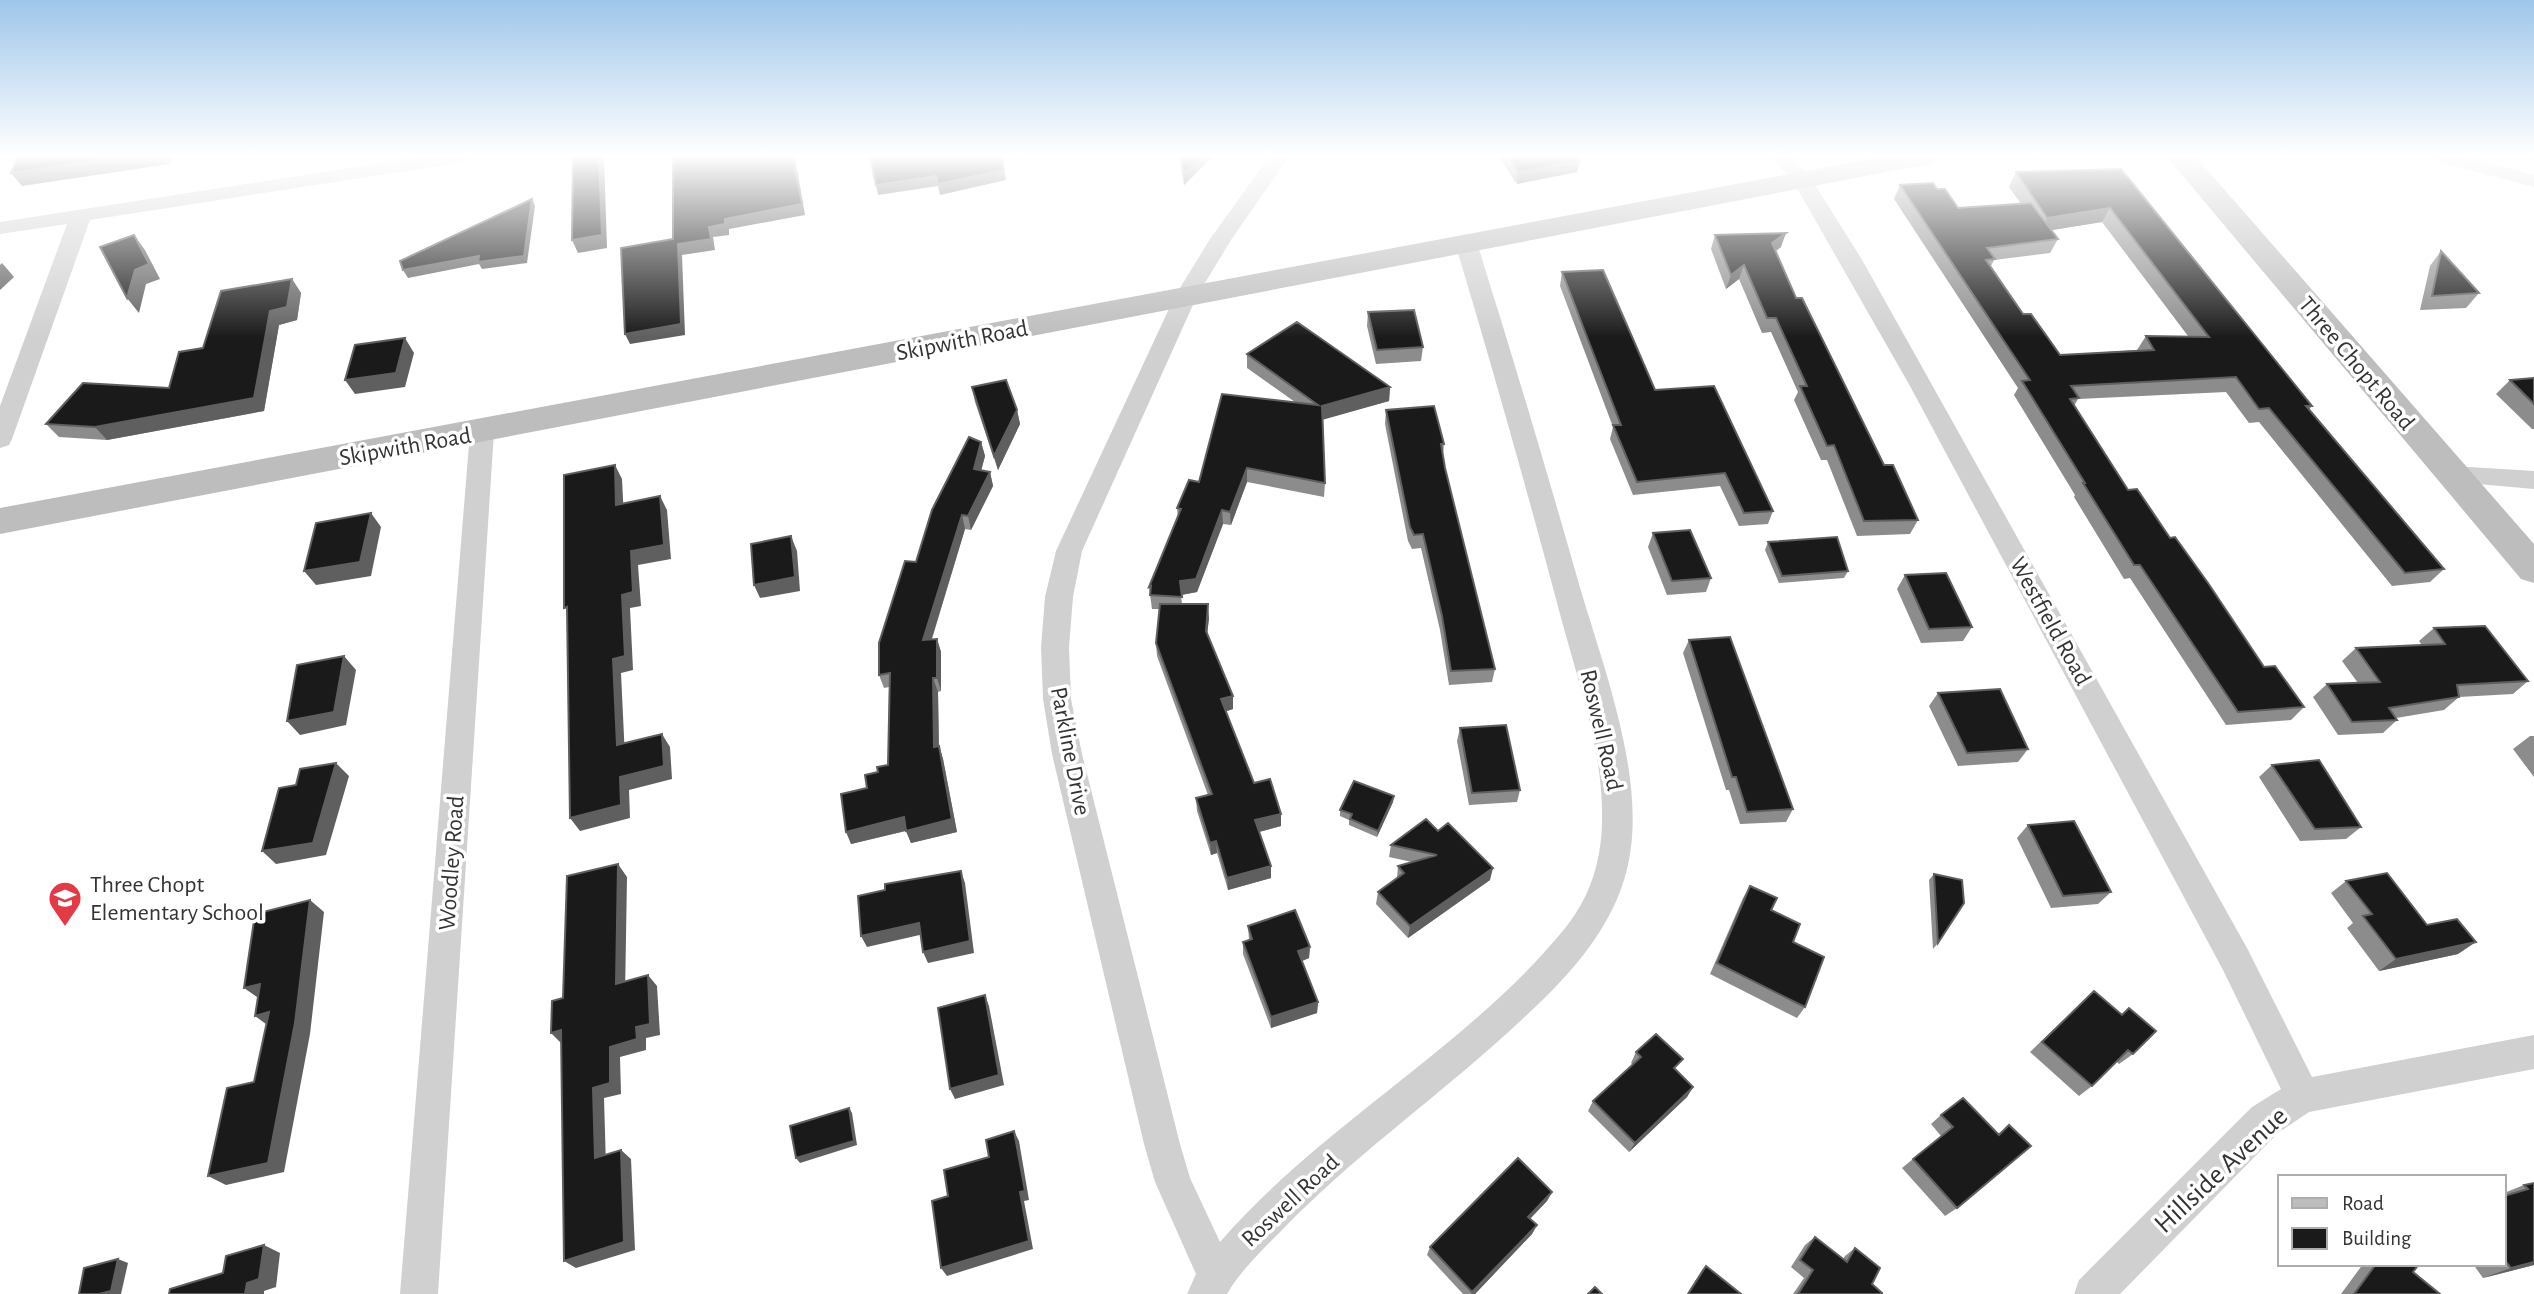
<svg xmlns="http://www.w3.org/2000/svg" width="2534" height="1294" font-family="'Alegreya Sans',sans-serif">
<style>
.lines{fill:none;stroke-linecap:round;stroke-linejoin:round}
.minor{fill:#d0d0d0;fill-rule:evenodd}
.secondary{fill:#bdbdbd;fill-rule:evenodd}
.wall{fill:#8c8c8c;fill-rule:evenodd}
.shaded-wall{fill:#5f5f5f}
.building{fill:#1a1a1a;stroke:#5f5f5f;stroke-width:2}
.labels{text-anchor:middle;stroke-width:7;stroke-linejoin:round;paint-order:stroke}
.street-label{font-size:24px;fill:#333;stroke:#fff}
.poi-label{font-size:24px;fill:#333;stroke:#fff;text-anchor:start}
.near-street-label{font-size:28px;fill:#333;stroke:#fff}
</style>
<rect width="100%" height="100%" fill="#fff"/>
<g class="lines">
<path class="minor" d="M 421,157 L 468,157 L 458,163 L 90,220 L 12,439 L 9,445 L 0,448 L 0,406 L 67,224 L 0,234 L 0,222 Z
M 1269,157 L 1289,157 L 1231,240 L 1197,296 L 1082,551 L 1073,597 L 1069,647 L 1071,699 L 1082,754 L 1180,1144 L 1190,1178 L 1220,1242 C 1322,1124 1469,1047 1566,927 C 1590,897 1601,862 1602,823 C 1604,752 1578,682 1560,614 C 1527,490 1492,366 1455,243 L 1458,238 L 1466,236 L 1477,243 C 1512,354 1545,465 1577,577 C 1602,666 1653,789 1624,880 C 1603,948 1546,998 1495,1044 C 1425,1106 1349,1161 1284,1228 C 1264,1248 1241,1270 1227,1294 L 1187,1294 L 1196,1274 L 1155,1182 L 1144,1144 L 1052,754 L 1043,699 L 1041,647 L 1045,597 L 1056,551 L 1175,296 L 1210,239 Z
M 1771,157 L 1792,157 L 1812,180 L 1861,258 L 2247,948 L 2312,1077 L 2534,1035 L 2534,1069 L 2309,1112 L 2278,1133 L 2120,1294 L 2074,1294 L 2079,1280 L 2252,1107 L 2281,1089 L 2223,970 L 1910,386 L 1794,183 Z
M 2432,157 L 2464,157 L 2534,175 L 2534,187 L 2435,161 Z
M 482,423 L 491,426 L 494,432 L 438,1294 L 400,1294 L 470,432 L 473,426 Z
M 2453,466 L 2534,471 L 2534,489 L 2444,481 L 2440,475 L 2444,469 Z"/>
<path class="secondary" d="M 1881,157 L 1937,157 L 1933,163 L 1923,165 L 0,534 L 0,508 Z
M 2167,157 L 2196,157 L 2534,544 L 2534,583 L 2521,579 Z"/>
</g>
<path class="wall" d="M 1179,157 L 1212,157 L 1184,185 Z
M 1499,157 L 1576,157 L 1577,172 L 1517,184 Z
M 2121,169 L 2312,406 L 2309,410 L 2444,569 L 2430,582 L 2392,586 L 2259,422 L 2249,423 L 2226,392 L 2078,399 L 2074,406 L 2128,490 L 2170,538 L 2264,667 L 2304,707 L 2291,720 L 2226,725 L 2130,578 L 2124,579 L 2074,497 L 2075,495 L 2014,395 L 2018,388 L 1894,199 L 1900,185 L 1937,189 L 1958,208 L 2021,204 L 2009,187 L 2016,172 ZM 2102,222 L 2188,336 L 2146,336 L 2137,350 L 2060,355 L 2023,314 L 1991,266 L 1994,260 L 2050,253 L 2058,239 L 2051,230 Z
M 1715,235 L 1781,247 L 1775,251 L 1796,298 L 1884,465 L 1918,520 L 1910,534 L 1857,536 L 1827,460 L 1821,460 L 1794,400 L 1798,392 L 1771,332 L 1762,333 L 1739,279 L 1726,289 L 1711,249 Z
M 2441,251 L 2479,293 L 2466,308 L 2420,310 L 2430,266 Z
M 1562,272 L 1655,390 L 1773,511 L 1768,524 L 1739,526 L 1720,486 L 1633,495 L 1610,439 L 1613,427 L 1560,286 Z
M 292,279 L 301,293 L 297,320 L 279,325 L 264,411 L 107,440 L 59,437 L 46,424 L 169,388 L 203,348 Z
M 1368,312 L 1423,347 L 1421,361 L 1376,364 L 1367,326 Z
M 1247,354 L 1390,387 L 1389,401 L 1323,419 L 1325,483 L 1324,497 L 1247,482 L 1231,525 L 1223,524 L 1197,592 L 1181,595 L 1182,604 L 1209,618 L 1207,634 L 1233,709 L 1226,711 L 1254,783 L 1281,814 L 1281,826 L 1259,832 L 1271,866 L 1271,878 L 1228,890 L 1217,853 L 1211,855 L 1197,811 L 1196,798 L 1208,795 L 1157,656 L 1156,643 L 1160,609 L 1152,609 L 1149,587 L 1178,518 L 1177,508 L 1199,482 L 1295,402 L 1247,368 Z
M 2534,378 L 2534,429 L 2532,429 L 2496,394 L 2510,380 Z
M 972,387 L 1017,410 L 1020,424 L 998,470 L 975,402 Z
M 1386,410 L 1444,444 L 1443,454 L 1445,468 L 1495,669 L 1492,682 L 1449,685 L 1440,630 L 1421,548 L 1412,549 L 1408,541 L 1385,424 Z
M 981,442 L 985,456 L 981,470 L 990,472 L 993,486 L 971,530 L 965,529 L 932,639 L 937,639 L 941,652 L 941,691 L 938,692 L 939,746 L 943,759 L 957,832 L 911,843 L 906,831 L 851,844 L 867,788 L 878,772 L 888,765 L 889,687 L 884,688 L 879,675 L 916,562 Z
M 1653,533 L 1711,578 L 1706,592 L 1667,595 L 1648,547 Z
M 1768,542 L 1848,571 L 1844,578 L 1779,583 L 1765,550 Z
M 1905,575 L 1972,627 L 1963,641 L 1921,643 L 1897,589 Z
M 2434,628 L 2528,681 L 2513,694 L 2459,697 L 2444,710 L 2396,718 L 2397,720 L 2383,733 L 2338,735 L 2313,697 L 2327,684 L 2358,683 L 2342,661 L 2356,648 L 2422,645 L 2419,641 Z
M 1689,640 L 1793,809 L 1786,822 L 1740,824 L 1729,790 L 1726,790 L 1683,653 Z
M 1938,693 L 2028,749 L 2018,762 L 1958,766 L 1929,706 Z
M 1460,728 L 1520,790 L 1517,802 L 1469,805 L 1457,741 Z
M 2530,736 L 2534,736 L 2534,777 L 2513,749 Z
M 2272,765 L 2361,827 L 2346,839 L 2300,841 L 2259,777 Z
M 1393,802 L 1377,837 L 1349,825 L 1349,820 L 1340,816 L 1340,810 Z
M 2028,825 L 2111,892 L 2098,904 L 2051,908 L 2017,838 Z
M 1438,831 L 1490,880 L 1408,938 L 1376,904 L 1378,892 L 1397,878 L 1398,866 L 1412,862 L 1389,857 L 1391,845 Z
M 1934,874 L 1938,943 L 1933,949 L 1929,880 Z
M 2346,881 L 2427,925 L 2458,954 L 2379,971 L 2347,928 L 2353,923 L 2331,893 Z
M 1750,886 L 1771,910 L 1793,942 L 1805,1007 L 1797,1018 L 1710,974 L 1743,898 Z
M 1248,926 L 1310,947 L 1309,958 L 1302,961 L 1318,1002 L 1317,1013 L 1271,1028 L 1243,954 L 1243,942 L 1249,940 Z
M 2094,991 L 2121,1015 L 2129,1008 L 2133,1054 L 2119,1064 L 2116,1061 L 2092,1086 L 2079,1096 L 2030,1052 Z
M 1636,1052 L 1676,1070 L 1693,1087 L 1687,1097 L 1629,1152 L 1588,1111 L 1593,1101 L 1633,1065 L 1631,1063 Z
M 1941,1115 L 1998,1134 L 2009,1125 L 1957,1208 L 1945,1216 L 1902,1168 L 1941,1136 L 1931,1124 Z
M 2534,1183 L 2534,1265 L 2483,1278 L 2473,1264 L 2504,1264 L 2504,1193 L 2524,1185 Z
M 1552,1192 L 1547,1201 L 1530,1219 L 1537,1225 L 1532,1234 L 1475,1294 L 1463,1294 L 1427,1255 L 1430,1247 Z
M 1815,1237 L 1843,1259 L 1845,1256 L 1855,1248 L 1872,1284 L 1882,1294 L 1793,1294 L 1804,1278 L 1791,1267 L 1805,1245 Z
M 2363,1264 L 2419,1264 L 2413,1272 L 2440,1294 L 2341,1294 Z
M 1706,1266 L 1741,1294 L 1687,1294 L 1702,1270 Z"/>
<path class="shaded-wall" d="M 120,157 L 173,157 L 170,164 L 22,186 L 11,173 Z
M 599,157 L 604,157 L 607,248 L 578,253 L 572,240 Z
M 793,157 L 795,157 L 805,215 L 729,229 L 729,235 L 713,237 L 715,250 L 682,255 L 685,335 L 630,344 L 625,334 L 678,244 L 725,219 Z
M 1200,157 L 1212,157 L 1184,185 L 1184,173 Z
M 1580,161 L 1577,172 L 1517,184 L 1518,172 Z
M 1004,170 L 1006,180 L 940,195 L 938,186 L 878,195 L 876,185 L 936,176 Z
M 532,199 L 535,206 L 527,263 L 482,269 L 479,264 L 408,278 L 403,270 Z
M 2110,208 L 2102,222 L 2040,232 L 2047,218 Z
M 1786,233 L 1781,247 L 1767,258 L 1772,243 Z
M 134,235 L 145,250 L 160,279 L 146,284 L 139,313 L 127,298 Z
M 2,263 L 14,277 L 0,290 L 0,265 Z
M 1744,265 L 1739,279 L 1726,289 L 1731,275 Z
M 292,279 L 301,293 L 297,320 L 279,325 L 264,411 L 107,440 L 95,427 L 254,398 L 270,311 Z
M 405,338 L 414,353 L 405,387 L 355,394 L 345,380 Z
M 1390,387 L 1389,401 L 1322,420 L 1322,406 Z
M 1017,410 L 1020,424 L 998,470 L 994,456 Z
M 981,442 L 985,456 L 978,483 L 974,469 Z
M 615,465 L 622,479 L 624,519 L 616,505 Z
M 1247,468 L 1247,482 L 1231,525 L 1230,512 Z
M 990,472 L 993,486 L 971,530 L 968,516 Z
M 660,496 L 667,510 L 671,559 L 638,565 L 641,606 L 630,608 L 633,670 L 621,673 L 625,758 L 617,745 L 613,659 L 622,595 L 631,551 Z
M 1222,510 L 1223,524 L 1197,592 L 1181,595 L 1180,581 Z
M 371,513 L 381,527 L 371,576 L 316,585 L 304,571 Z
M 962,515 L 965,529 L 927,654 L 923,640 Z
M 791,536 L 797,551 L 800,591 L 760,598 L 754,585 Z
M 1208,604 L 1209,618 L 1206,644 L 1206,631 Z
M 937,639 L 941,652 L 941,691 L 937,678 Z
M 344,656 L 356,670 L 346,725 L 300,735 L 287,721 Z
M 933,678 L 938,692 L 939,760 L 934,747 Z
M 1233,696 L 1233,709 L 1221,713 L 1221,699 Z
M 662,734 L 670,747 L 672,779 L 629,790 L 630,818 L 580,831 L 570,818 L 620,777 Z
M 939,746 L 943,759 L 957,832 L 911,843 L 906,831 Z
M 336,763 L 349,776 L 326,855 L 276,864 L 262,851 Z
M 1394,796 L 1393,802 L 1377,837 L 1378,831 Z
M 1281,814 L 1281,826 L 1255,833 L 1255,820 Z
M 904,817 L 909,830 L 851,844 L 846,832 Z
M 1216,841 L 1217,853 L 1211,855 L 1210,843 Z
M 618,864 L 627,877 L 625,995 L 616,984 Z
M 1271,866 L 1271,878 L 1228,890 L 1227,878 Z
M 1493,868 L 1490,880 L 1408,938 L 1410,926 Z
M 961,871 L 965,883 L 974,953 L 928,963 L 923,952 Z
M 310,900 L 324,912 L 310,1034 L 284,1172 L 226,1185 L 208,1176 L 268,1163 Z
M 919,923 L 924,934 L 867,947 L 861,936 Z
M 2476,942 L 2458,954 L 2379,971 L 2396,959 Z
M 1310,947 L 1309,958 L 1297,963 L 1298,951 Z
M 648,975 L 657,986 L 660,1035 L 646,1038 L 646,1050 L 620,1057 L 621,1094 L 604,1098 L 606,1167 L 595,1158 L 593,1088 L 610,1047 L 636,1027 Z
M 260,984 L 260,999 L 244,988 Z
M 985,995 L 989,1006 L 1004,1085 L 955,1099 L 950,1089 Z
M 1318,1002 L 1317,1013 L 1271,1028 L 1271,1017 Z
M 269,1012 L 270,1027 L 255,1016 Z
M 561,1030 L 562,1044 L 551,1033 Z
M 1693,1087 L 1687,1097 L 1629,1152 L 1635,1143 Z
M 849,1108 L 852,1113 L 857,1145 L 800,1163 L 796,1158 Z
M 1014,1131 L 1019,1141 L 1029,1200 L 1024,1201 L 1033,1249 L 947,1276 L 941,1268 L 1020,1192 Z
M 621,1150 L 631,1159 L 635,1250 L 576,1268 L 564,1261 Z
M 1552,1192 L 1547,1201 L 1524,1225 L 1528,1217 Z
M 1537,1225 L 1532,1234 L 1475,1294 L 1472,1294 Z
M 264,1245 L 280,1253 L 276,1287 L 264,1291 L 264,1294 L 245,1294 L 247,1283 Z
M 118,1259 L 128,1263 L 121,1294 L 99,1294 Z
M 2534,1262 L 2534,1265 L 2483,1278 L 2511,1268 Z"/>
<path class="building" d="M 18,157 L 120,157 L 11,173 Z
M 573,157 L 599,157 L 602,235 L 572,240 Z
M 673,157 L 793,157 L 802,204 L 725,219 L 725,224 L 709,227 L 711,239 L 678,244 L 681,324 L 625,334 L 621,248 L 673,239 Z
M 870,157 L 1001,157 L 1004,170 L 938,184 L 936,176 L 876,185 Z
M 1181,157 L 1200,157 L 1184,173 Z
M 1508,157 L 1576,157 L 1580,161 L 1518,172 Z
M 2121,169 L 2312,406 L 2306,406 L 2444,569 L 2405,573 L 2269,408 L 2259,409 L 2236,377 L 2071,386 L 2079,398 L 2070,399 L 2128,490 L 2137,489 L 2170,538 L 2175,537 L 2208,583 L 2264,667 L 2275,666 L 2304,707 L 2238,712 L 2140,565 L 2134,565 L 2083,483 L 2085,483 L 2022,381 L 2030,380 L 1900,185 L 1933,183 L 1937,189 L 1945,189 L 1958,208 L 2031,203 L 2058,239 L 1987,248 L 1995,259 L 1986,260 L 2023,314 L 2031,314 L 2060,355 L 2154,350 L 2146,336 L 2209,337 L 2110,208 L 2047,218 L 2016,172 Z
M 532,199 L 524,256 L 478,262 L 479,256 L 403,270 L 400,261 Z
M 1786,233 L 1772,243 L 1796,298 L 1802,298 L 1884,465 L 1893,465 L 1918,520 L 1864,521 L 1834,445 L 1827,446 L 1800,386 L 1807,386 L 1776,318 L 1767,318 L 1744,265 L 1731,275 L 1715,235 Z
M 134,235 L 149,264 L 135,270 L 127,298 L 100,247 Z
M 2441,251 L 2479,293 L 2432,296 Z
M 1603,270 L 1655,390 L 1714,386 L 1773,511 L 1744,513 L 1725,473 L 1637,482 L 1613,425 L 1621,425 L 1562,272 Z
M 292,279 L 287,307 L 270,311 L 254,398 L 95,427 L 46,424 L 83,383 L 169,388 L 179,352 L 203,348 L 221,291 Z
M 1414,310 L 1423,347 L 1377,350 L 1368,312 Z
M 1297,322 L 1390,387 L 1322,406 L 1325,483 L 1247,468 L 1230,512 L 1222,510 L 1196,579 L 1180,581 L 1182,597 L 1150,595 L 1151,586 L 1149,587 L 1181,509 L 1177,508 L 1189,480 L 1199,482 L 1222,394 L 1318,405 L 1247,354 Z
M 405,338 L 396,373 L 345,380 L 355,345 Z
M 2534,378 L 2534,404 L 2510,380 Z
M 1006,380 L 1017,410 L 994,456 L 972,387 Z
M 1434,406 L 1444,444 L 1441,444 L 1445,468 L 1495,669 L 1451,671 L 1442,616 L 1423,534 L 1414,535 L 1410,527 L 1386,410 Z
M 969,437 L 981,442 L 974,469 L 990,472 L 968,516 L 962,515 L 923,640 L 937,639 L 937,678 L 933,678 L 934,747 L 939,746 L 952,819 L 906,831 L 904,817 L 846,832 L 841,794 L 867,788 L 865,775 L 878,772 L 877,767 L 888,765 L 890,673 L 879,675 L 879,643 L 905,561 L 916,562 L 932,510 Z
M 615,465 L 616,505 L 660,496 L 664,545 L 631,551 L 633,592 L 622,595 L 625,656 L 613,659 L 617,745 L 662,734 L 664,766 L 620,777 L 621,805 L 570,818 L 567,607 L 564,608 L 564,475 Z
M 371,513 L 360,562 L 304,571 L 316,523 Z
M 1690,530 L 1711,578 L 1672,581 L 1653,533 Z
M 791,536 L 795,577 L 754,585 L 751,544 Z
M 1837,537 L 1848,571 L 1782,576 L 1768,542 Z
M 1946,573 L 1972,627 L 1929,629 L 1905,575 Z
M 1160,604 L 1208,604 L 1206,631 L 1233,696 L 1221,699 L 1254,783 L 1270,779 L 1281,814 L 1255,820 L 1271,866 L 1227,878 L 1216,841 L 1210,843 L 1196,798 L 1212,794 L 1156,643 Z
M 2485,626 L 2528,681 L 2457,685 L 2459,697 L 2389,708 L 2397,720 L 2352,722 L 2327,684 L 2380,682 L 2356,648 L 2445,644 L 2434,628 Z
M 1730,637 L 1793,809 L 1747,812 L 1736,777 L 1732,777 L 1689,640 Z
M 344,656 L 334,712 L 287,721 L 297,665 Z
M 2000,689 L 2028,749 L 1967,753 L 1938,693 Z
M 1506,725 L 1520,790 L 1472,793 L 1460,728 Z
M 2319,760 L 2361,827 L 2315,829 L 2272,765 Z
M 336,763 L 313,843 L 262,851 L 279,788 L 296,785 L 300,769 Z
M 1354,781 L 1394,796 L 1378,831 L 1350,819 L 1352,814 L 1340,810 Z
M 1426,819 L 1438,831 L 1448,823 L 1493,868 L 1410,926 L 1378,892 L 1404,873 L 1398,866 L 1437,855 L 1391,845 Z
M 2074,821 L 2111,892 L 2063,896 L 2028,825 Z
M 618,864 L 616,984 L 648,975 L 650,1024 L 636,1027 L 637,1039 L 610,1047 L 610,1083 L 593,1088 L 595,1158 L 621,1150 L 624,1242 L 564,1261 L 561,1030 L 551,1033 L 552,1001 L 563,998 L 567,876 Z
M 961,871 L 970,941 L 923,952 L 919,923 L 861,936 L 858,896 L 885,890 L 885,884 Z
M 2387,873 L 2427,925 L 2457,919 L 2476,942 L 2396,959 L 2363,916 L 2372,914 L 2346,881 Z
M 1934,874 L 1962,880 L 1964,903 L 1938,943 Z
M 1750,886 L 1777,898 L 1771,910 L 1800,924 L 1793,942 L 1824,957 L 1805,1007 L 1717,963 Z
M 310,900 L 295,1023 L 268,1163 L 208,1176 L 227,1088 L 254,1082 L 269,1012 L 255,1016 L 260,984 L 244,988 L 255,914 Z
M 1295,910 L 1310,947 L 1298,951 L 1318,1002 L 1271,1017 L 1243,942 L 1252,939 L 1248,926 Z
M 2094,991 L 2122,1015 L 2129,1008 L 2156,1031 L 2133,1054 L 2128,1050 L 2092,1086 L 2042,1042 Z
M 985,995 L 999,1075 L 950,1089 L 938,1008 Z
M 1656,1034 L 1683,1059 L 1674,1068 L 1693,1087 L 1635,1143 L 1593,1101 L 1641,1057 L 1636,1052 Z
M 1963,1098 L 1999,1135 L 2009,1125 L 2031,1146 L 1957,1208 L 1913,1159 L 1953,1127 L 1941,1115 Z
M 849,1108 L 854,1141 L 796,1158 L 790,1126 Z
M 1014,1131 L 1025,1191 L 1020,1192 L 1029,1241 L 941,1268 L 932,1201 L 948,1196 L 944,1170 L 989,1157 L 986,1140 Z
M 1518,1158 L 1552,1192 L 1528,1217 L 1537,1225 L 1472,1292 L 1430,1247 Z
M 2534,1183 L 2534,1262 L 2511,1268 L 2504,1259 L 2504,1196 L 2528,1189 L 2524,1185 Z
M 1815,1237 L 1847,1262 L 1855,1248 L 1880,1268 L 1872,1284 L 1882,1293 L 1882,1294 L 1798,1294 L 1813,1270 L 1800,1260 Z
M 264,1245 L 259,1279 L 247,1283 L 245,1294 L 169,1294 L 170,1289 L 223,1273 L 226,1256 Z
M 118,1259 L 111,1291 L 99,1294 L 79,1294 L 84,1268 Z
M 2376,1264 L 2419,1264 L 2413,1272 L 2440,1294 L 2354,1294 Z
M 1706,1266 L 1741,1294 L 1688,1294 Z
M 1595,1287 L 1602,1294 L 1588,1294 Z"/>
<linearGradient id="sky" x2="0" y2="1"><stop stop-color="#9ec6ea"/><stop offset="0.46" stop-color="#fff"/><stop offset="1" stop-color="#fff" stop-opacity="0"/></linearGradient>
<rect width="2534" height="338" fill="url(#sky)"/>
<defs>
<symbol id="school-pin" viewBox="-11 -11 22 30"><path d="M0 17L-7.5 6A9.5 9.5 0 1 1 7.5 6Z" fill="#e63946" stroke="#fff"/><path d="M0-5L7-2L0 1L-7-2ZM-4 1L0 2.5L4 1V4Q0 6-4 4Z" fill="#fff"/></symbol>
</defs>
<g fill-rule="evenodd">
<use href="#school-pin" x="46" y="879" width="38" height="52"/>
</g>
<g class="labels">
<g class="street-label">
<text transform="translate(962 340) rotate(-11)" y="8">Skipwith Road</text>
<text transform="translate(2357 363) rotate(50)" y="8">Three Chopt Road</text>
<text transform="translate(405 446) rotate(-10)" y="8">Skipwith Road</text>
<text transform="translate(2051 621) rotate(61)" y="8">Westfield Road</text>
<text transform="translate(1602 730) rotate(77)" y="8">Roswell Road</text>
<text transform="translate(1071 751) rotate(79)" y="8">Parkline Drive</text>
<text transform="translate(451 863) rotate(-86)" y="8">Woodley Road</text>
<text transform="translate(1290 1200) rotate(-43)" y="8">Roswell Road</text>
</g>
<g class="poi-label">
<text x="90" y="892">Three Chopt<tspan x="90" dy="28">Elementary School</tspan></text>
</g>
<g class="near-street-label">
<text transform="translate(2220 1169) rotate(-43)" y="10">Hillside Avenue</text>
</g>
</g>
<rect x="2278" y="1175" width="228" height="91" fill="#ffffff" stroke="#adadad" stroke-width="2"/>
<rect x="2292" y="1198" width="35" height="10" fill="#bdbdbd" stroke="#adadad" stroke-width="2"/>
<text x="2342" y="1210" font-size="21" fill="#333333">Road</text>
<rect x="2292" y="1228" width="35" height="21" fill="#1a1a1a" stroke="#adadad" stroke-width="2"/>
<text x="2342" y="1245" font-size="21" fill="#333333">Building</text>
</svg>
